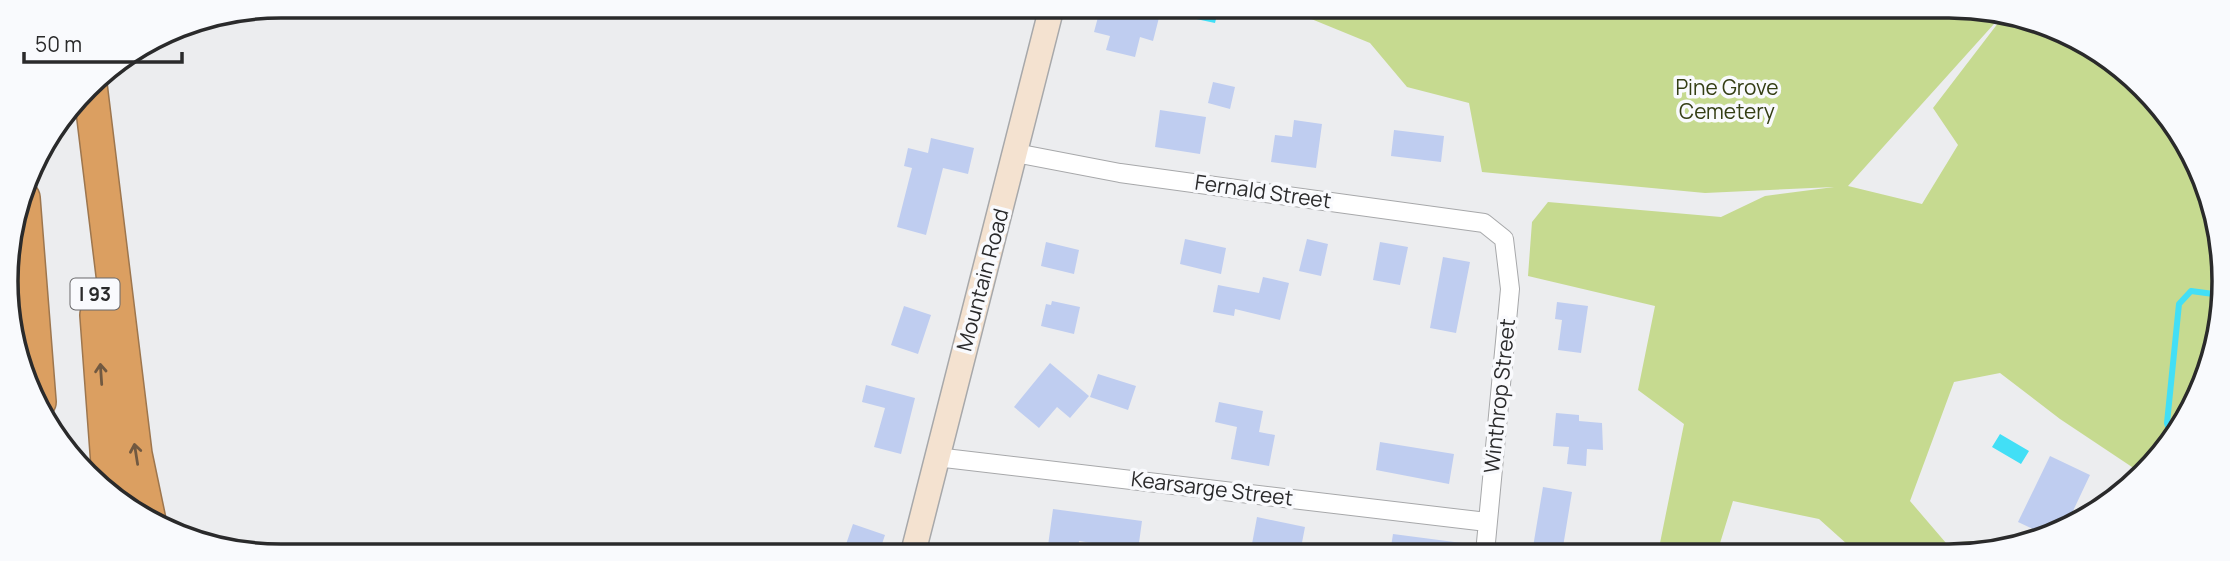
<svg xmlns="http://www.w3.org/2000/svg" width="2230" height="561" font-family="Manrope,sans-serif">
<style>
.green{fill:#c6da90}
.water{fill:#42dff6}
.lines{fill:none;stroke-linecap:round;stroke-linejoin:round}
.stream{stroke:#42dff6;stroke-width:6}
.building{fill:#bfcdf0}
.minor-casing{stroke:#a7a8aa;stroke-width:20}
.secondary-casing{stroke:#a7a8aa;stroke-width:27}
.motorway-casing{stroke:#9d764e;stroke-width:36}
.minor{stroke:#fff;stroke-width:18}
.secondary{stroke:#f4e2d0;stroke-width:24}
.motorway{stroke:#db9f61;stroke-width:33}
.oneway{stroke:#715941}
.labels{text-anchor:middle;stroke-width:7;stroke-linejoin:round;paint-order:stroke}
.shield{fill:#f9fafd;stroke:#68686a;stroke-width:2}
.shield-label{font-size:19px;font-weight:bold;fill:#2a2a2b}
.park-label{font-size:21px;fill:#343e14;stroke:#f9fafd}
.street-label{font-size:21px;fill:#2a2a2b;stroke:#f9fafd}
.rim{fill:none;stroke:#2a2a2b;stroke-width:3.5}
</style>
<rect width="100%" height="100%" fill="#ecedef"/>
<path class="green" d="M 1282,7 L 1986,8 L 2003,14 L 1848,186 L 1922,204 L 1958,145 L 1933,108 L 2005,14 L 2087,42 L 2168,113 L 2215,210 L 2222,317 L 2196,403 L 2144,475 L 2060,419 L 2000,373 L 1954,382 L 1910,501 L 1946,543 L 2016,538 L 2026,541 L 1985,553 L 1857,553 L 1819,519 L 1733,501 L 1717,553 L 1658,553 L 1684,424 L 1638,390 L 1655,306 L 1528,276 L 1532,222 L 1548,202 L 1721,217 L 1765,196 L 1834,187 L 1705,193 L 1482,172 L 1469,103 L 1407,87 L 1370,43 Z"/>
<path class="water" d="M 1184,7 L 1219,7 L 1215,23 L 1182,16 Z
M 2000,434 L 2029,451 L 2021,464 L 1992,447 Z"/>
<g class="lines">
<path class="stream" d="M 2171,437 L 2167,423 L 2179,304 L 2191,291 L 2221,295"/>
</g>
<path class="building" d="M 1101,6 L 1162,6 L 1153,41 L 1140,37 L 1135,57 L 1106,50 L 1110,36 L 1094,32 Z
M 1213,82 L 1235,87 L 1230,109 L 1208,103 Z
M 1160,110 L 1206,117 L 1200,154 L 1155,147 Z
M 1294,120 L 1322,124 L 1316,168 L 1271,162 L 1275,135 L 1292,137 Z
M 1394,130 L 1444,136 L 1441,162 L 1391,156 Z
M 931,138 L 974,148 L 968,174 L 943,168 L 926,235 L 897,227 L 912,168 L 904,166 L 908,148 L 928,153 Z
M 1185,239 L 1226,248 L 1221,274 L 1180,264 Z
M 1307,239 L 1328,244 L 1321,276 L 1299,271 Z
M 1046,242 L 1079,250 L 1074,274 L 1041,266 Z
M 1380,242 L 1408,247 L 1400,285 L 1373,280 Z
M 1443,257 L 1470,262 L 1456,333 L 1430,328 Z
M 1263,277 L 1289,283 L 1280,320 L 1235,309 L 1234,316 L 1213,312 L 1218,285 L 1259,293 Z
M 1052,301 L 1080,307 L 1074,334 L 1041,326 L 1046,304 L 1051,305 Z
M 1557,302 L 1588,306 L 1581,353 L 1558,350 L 1562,320 L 1555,319 Z
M 904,306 L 931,315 L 918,354 L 891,345 Z
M 1050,363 L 1089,396 L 1070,418 L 1057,407 L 1039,428 L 1014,407 Z
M 1098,374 L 1136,386 L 1128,410 L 1090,397 Z
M 866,385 L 915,398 L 901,454 L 874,447 L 885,408 L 862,402 Z
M 1219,402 L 1263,411 L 1259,432 L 1275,435 L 1269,466 L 1231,459 L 1237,427 L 1215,422 Z
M 1556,413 L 1579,415 L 1579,421 L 1602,423 L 1603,450 L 1587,449 L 1586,466 L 1567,464 L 1569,447 L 1553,446 Z
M 1380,442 L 1454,454 L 1449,484 L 1376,470 Z
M 2050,456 L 2090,475 L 2064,530 L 2046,535 L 2018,522 Z
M 1543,487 L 1572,492 L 1562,553 L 1532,553 Z
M 1053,509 L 1142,521 L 1138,550 L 1079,541 L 1078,553 L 1047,553 Z
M 1257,517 L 1305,527 L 1300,553 L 1279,553 L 1280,550 L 1252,544 Z
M 853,524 L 885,535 L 879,553 L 843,553 Z
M 1393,534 L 1462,543 L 1461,553 L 1390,553 Z"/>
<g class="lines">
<defs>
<path id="minor" d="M 1016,153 L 1120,173 L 1484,223 L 1504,239 L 1510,289 L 1485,553
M 936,457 L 1487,522"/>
<path id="secondary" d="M 913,553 L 1052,6"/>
<path id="motorway" d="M 90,85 L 135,454 L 149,521
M 23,198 L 39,402
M 97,315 L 110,491"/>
</defs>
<use href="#minor" class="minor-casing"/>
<use href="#secondary" class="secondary-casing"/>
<use href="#motorway" class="motorway-casing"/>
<use href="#minor" class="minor"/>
<use href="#secondary" class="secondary"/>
<use href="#motorway" class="motorway"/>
</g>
<defs><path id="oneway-shaft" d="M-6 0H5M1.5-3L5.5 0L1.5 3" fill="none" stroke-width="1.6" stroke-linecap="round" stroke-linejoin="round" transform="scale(1.75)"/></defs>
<g class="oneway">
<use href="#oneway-shaft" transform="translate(101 374) rotate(-94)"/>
<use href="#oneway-shaft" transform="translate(136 454) rotate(-99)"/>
</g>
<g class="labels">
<rect class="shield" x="70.5" y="278.5" width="49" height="31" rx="5"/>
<g class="shield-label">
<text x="95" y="301">I 93</text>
</g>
<g class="park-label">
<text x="1727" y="95">Pine Grove<tspan x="1727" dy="24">Cemetery</tspan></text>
</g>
<g class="street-label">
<text transform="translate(1263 192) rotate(8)" y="7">Fernald Street</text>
<text transform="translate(983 280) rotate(-75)" y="7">Mountain Road</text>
<text transform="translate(1500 396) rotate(-84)" y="7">Winthrop Street</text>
<text transform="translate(1212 489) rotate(7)" y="7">Kearsarge Street</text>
</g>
</g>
<path d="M0 0H2230V561H0ZM281 18H1949A263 263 0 0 1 2212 281V281A263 263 0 0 1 1949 544H281A263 263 0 0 1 18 281V281A263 263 0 0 1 281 18Z" fill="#f9fafd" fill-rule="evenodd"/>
<path class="rim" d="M281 18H1949A263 263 0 0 1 2212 281V281A263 263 0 0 1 1949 544H281A263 263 0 0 1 18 281V281A263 263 0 0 1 281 18Z"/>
<path d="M24 52v10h158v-10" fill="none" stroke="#2a2a2b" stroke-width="3.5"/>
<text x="35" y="52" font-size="21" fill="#2a2a2b" stroke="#f9fafd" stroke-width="5" paint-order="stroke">50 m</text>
</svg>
